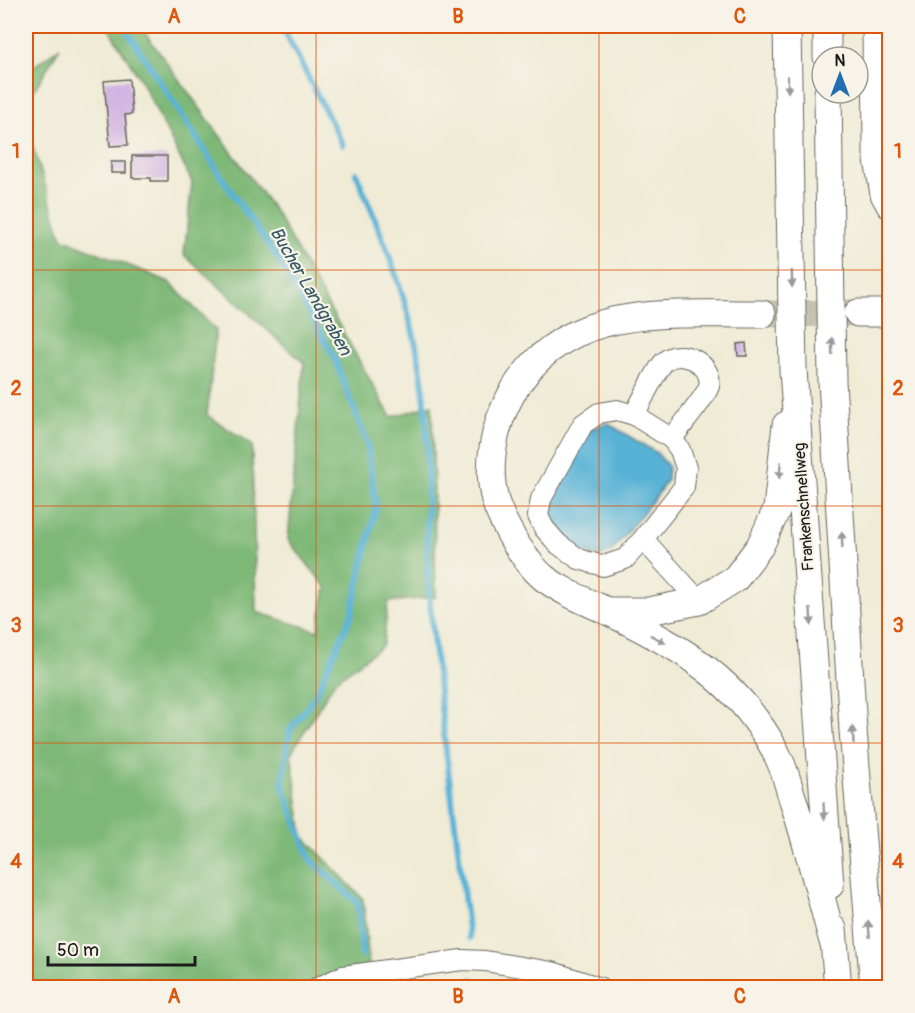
<svg xmlns="http://www.w3.org/2000/svg" width="915" height="1013" font-family="Pangolin,sans-serif">
<style>
.forest{fill:#7eb877;stroke:#4d6a4a;stroke-width:1.5}
.water{fill:#58b2d6;stroke:#3a6779;stroke-width:1.5}
.lines{fill:none;stroke-linecap:round;stroke-linejoin:round}
.stream{stroke:#58b2d6;stroke-width:6}
.building{fill:#d0b1e2}
.highway-tunnel{stroke:#c5c2b0;stroke-width:27;stroke-dasharray:27 14;stroke-linecap:butt}
.minor-casing{stroke:#66645d;stroke-width:22}
.highway-casing{stroke:#66645d;stroke-width:29}
.minor{stroke:#fff;stroke-width:20}
.highway{stroke:#fff;stroke-width:27}
.oneway{fill:#999}
.grid{fill:none;stroke:#de560d;stroke-width:1.5;stroke-opacity:0.55}
.labels{text-anchor:middle;stroke-width:4.5;stroke-linejoin:round;paint-order:stroke}
.street-label{font-size:16px;fill:#1c1c1c;stroke:#f7f3e8}
.water-label{font-size:18px;font-style:italic;fill:#345866;stroke:#f7f3e8}
.neatline{fill:none;stroke:#de560d;stroke-width:2}
.grid-label{font-size:20px;text-anchor:middle;font-weight:bold;fill:#de560d}
</style>
<rect width="100%" height="100%" fill="#f7f3e8"/>
<filter id="ink" filterUnits="userSpaceOnUse"><feTurbulence type="fractalNoise" baseFrequency=".0167" numOctaves="2"/><feDisplacementMap in="SourceGraphic" scale="12" xChannelSelector="R" yChannelSelector="G"/><feConvolveMatrix kernelMatrix="1 2 1 2 8 2 1 2 1" color-interpolation-filters="sRGB"/></filter>
<filter id="wash" filterUnits="userSpaceOnUse"><feTurbulence type="fractalNoise" baseFrequency=".008" numOctaves="4" result="noise"/><feDisplacementMap in="SourceGraphic" scale="24" xChannelSelector="R" yChannelSelector="G"/><feGaussianBlur stdDeviation="1.35" result="paint"/><feColorMatrix in="noise" values="0 0 0 0 0 0 0 0 0 0 0 0 0 0 0 0 0 1.4 0 .05"/><feComposite in="paint" operator="in"/></filter>
<g filter="url(#wash)">
<rect width="100%" height="100%" fill="#efebd5"/>
<path class="forest" d="M 107,26 L 140,26 L 276,213 L 391,417 L 432,405 L 436,597 L 388,602 L 383,645 L 335,681 L 291,753 L 303,836 L 363,899 L 371,987 L 26,987 L 26,125 L 62,238 L 169,282 L 216,330 L 207,415 L 252,445 L 256,612 L 318,631 L 326,587 L 288,540 L 304,363 L 184,255 L 192,182 L 143,84 Z
M 60,47 L 26,104 L 26,72 Z"/>
<path class="water" d="M 607,423 L 657,453 L 668,466 L 667,480 L 658,494 L 612,551 L 600,557 L 570,548 L 545,515 L 549,497 L 590,429 Z"/>
<g class="lines">
<path class="stream" d="M 124,26 L 234,196 L 280,261 L 334,357 L 367,443 L 376,507 L 351,616 L 315,696 L 290,730 L 282,784 L 310,859 L 358,903 L 362,955
M 282,26 L 343,145
M 356,173 C 386,244 416,318 424,394 C 432,464 423,534 430,604 C 440,715 456,827 469,938
M 472,979 L 475,983 L 485,985
M 502,987 L 505,988"/>
</g>
<g id="blocks">
<path class="building" d="M 129,79 L 132,114 L 125,115 L 128,145 L 110,146 L 104,81 Z
M 132,156 L 167,156 L 167,181 L 151,181 L 151,178 L 132,178 Z
M 111,162 L 126,162 L 126,173 L 111,173 Z
M 746,343 L 747,356 L 738,356 L 737,344 Z"/>
</g>
</g>
<g filter="url(#ink)">
<use href="#blocks" fill-opacity="0" stroke="#66645d" stroke-width="1.5"/>
<g class="lines">
<path class="highway-tunnel" d="M 762,314 L 854,313"/>
<defs>
<path id="minor" d="M 617,410 L 634,415 L 672,439 L 680,450 L 686,468 L 684,487 L 643,539 L 625,559 L 603,566 L 579,559 L 558,544 L 544,528 L 538,516 L 541,499 L 583,424 L 599,413 Z
M 634,415 C 641,403 656,370 664,362 C 680,346 714,364 709,386 C 706,397 680,427 672,439
M 643,539 L 699,601
M 317,988 L 343,976 L 462,960 L 485,961 L 552,972 L 601,988"/>
<path id="highway" d="M 787,26 L 793,370 L 830,885
M 827,26 L 827,57
M 876,26 L 877,154 L 884,194 L 890,205
M 828,93 L 832,381 L 853,730 L 874,988
M 858,313 L 890,313
M 762,314 C 669,315 564,300 511,395 C 494,425 486,466 495,500 C 499,515 508,530 516,544 C 524,556 532,568 544,578 C 563,592 583,600 605,610 C 662,638 717,666 755,719 C 764,731 774,747 780,761 C 786,774 789,789 794,803 C 809,850 821,898 834,945
M 610,611 L 649,611 L 699,601 L 736,578 L 760,546 L 777,509 L 786,425
M 833,929 L 838,988"/>
</defs>
<use href="#minor" class="minor-casing"/>
<use href="#highway" class="highway-casing"/>
<use href="#minor" class="minor"/>
<use href="#highway" class="highway"/>
</g>
<defs><path id="oneway-solid" d="M-6-.8H1V-3.2L6.5 0L1 3.2V.8H-6Z" transform="scale(1.5)"/></defs>
<g class="oneway">
<use href="#oneway-solid" transform="translate(788 84) rotate(89)"/>
<use href="#oneway-solid" transform="translate(792 279) rotate(89)"/>
<use href="#oneway-solid" transform="translate(832 346) rotate(-91)"/>
<use href="#oneway-solid" transform="translate(780 470) rotate(95)"/>
<use href="#oneway-solid" transform="translate(842 540) rotate(-93)"/>
<use href="#oneway-solid" transform="translate(811 617) rotate(86)"/>
<use href="#oneway-solid" transform="translate(658 639) rotate(27)"/>
<use href="#oneway-solid" transform="translate(853 735) rotate(-94)"/>
<use href="#oneway-solid" transform="translate(824 811) rotate(86)"/>
<use href="#oneway-solid" transform="translate(869 929) rotate(-95)"/>
</g>
</g>
<path class="grid" d="M 316,26 L 316,988M 599,26 L 599,988M 26,270 L 890,270M 26,506 L 890,506M 26,743 L 890,743"/>
<g class="labels">
<g class="street-label">
<text transform="translate(803 507) rotate(-94)" y="6">Frankenschnellweg</text>
</g>
<g class="water-label">
<text transform="translate(311 291) rotate(60)" y="6">Bucher Landgraben</text>
</g>
</g>
<rect width="915" height="1013" fill="none" stroke="#f7f3e8" stroke-width="66"/>
<g transform="translate(840 75)"><circle r="28" fill="#f7f3e8" stroke="#9f9d96" stroke-width="1.5"/>
<path d="M0-4.5L10 22L0 15L-10 22Z" fill="#1f6fb2"/>
<text y="-9" font-size="16" font-weight="bold" text-anchor="middle" fill="#1c1c1c">N</text>
</g>
<path d="M48 956v9h147v-9" fill="none" stroke="#1c1c1c" stroke-width="3"/>
<text x="57" y="956" font-size="18" fill="#1c1c1c" stroke="#f7f3e8" stroke-width="4.5" paint-order="stroke">50 m</text>
<rect x="33" y="33" width="849" height="947" class="neatline"/>
<g class="grid-label">
<text x="174" y="23">A</text>
<text x="458" y="23">B</text>
<text x="740" y="23">C</text>
<text x="16" y="158">1</text>
<text x="898" y="158">1</text>
<text x="16" y="395">2</text>
<text x="898" y="395">2</text>
<text x="16" y="632">3</text>
<text x="898" y="632">3</text>
<text x="16" y="868">4</text>
<text x="898" y="868">4</text>
<text x="174" y="1003">A</text>
<text x="458" y="1003">B</text>
<text x="740" y="1003">C</text>
</g>
</svg>
